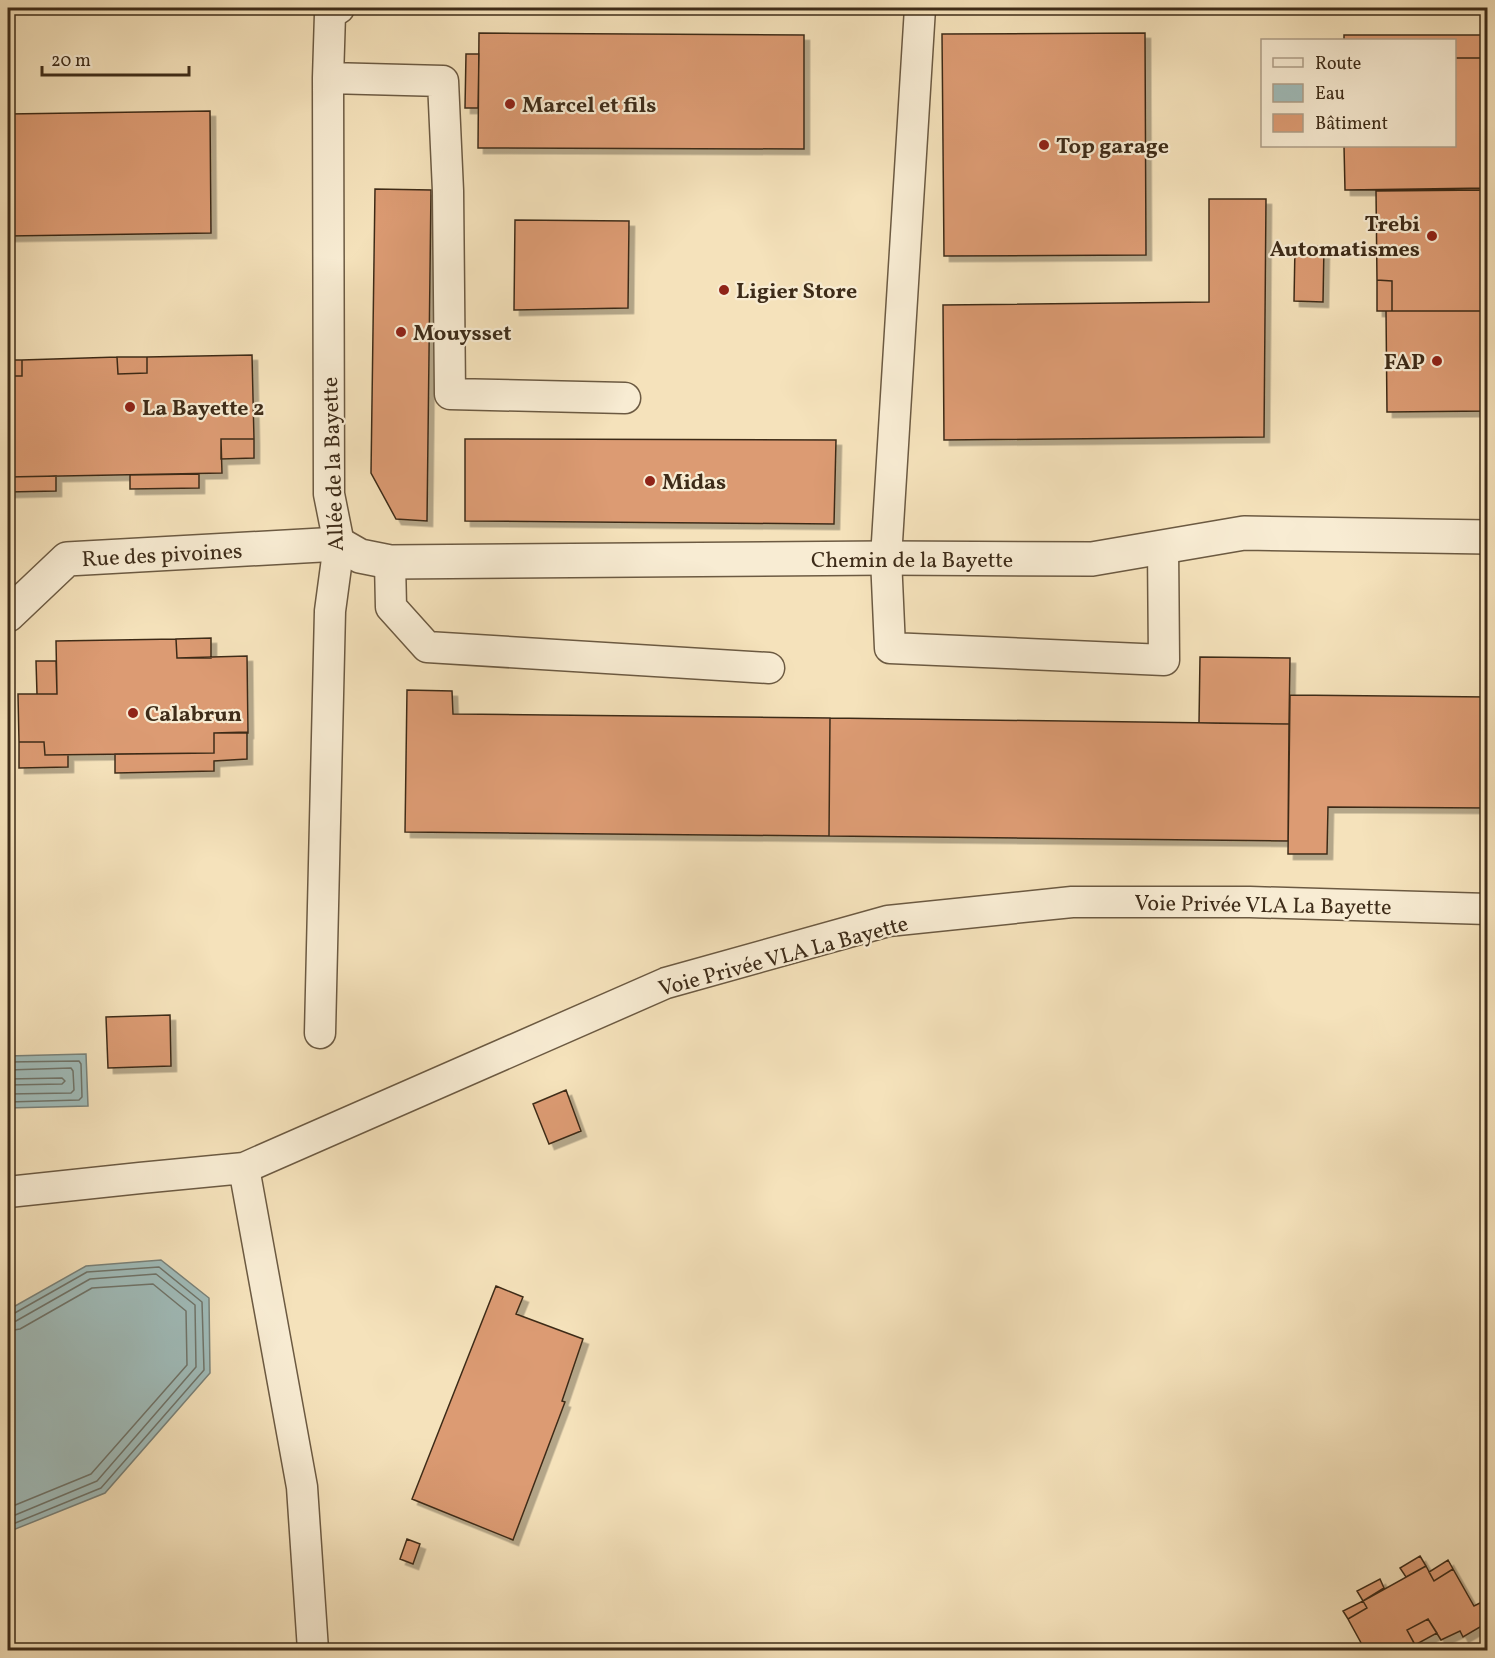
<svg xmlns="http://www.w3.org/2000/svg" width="1495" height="1658" font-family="Vollkorn,serif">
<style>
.water{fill:#a0bcba;stroke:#79827a;stroke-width:1.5}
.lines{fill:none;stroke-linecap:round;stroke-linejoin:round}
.shore{stroke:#6f746a;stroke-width:1.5}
.building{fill:#dc9b73;stroke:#3e2c19;stroke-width:1.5;filter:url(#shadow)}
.service-casing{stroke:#6c5a42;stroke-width:33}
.minor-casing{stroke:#6c5a42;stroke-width:36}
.service{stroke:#f8ecd3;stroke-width:30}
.minor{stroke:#f8ecd3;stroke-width:33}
.poi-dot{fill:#8f2418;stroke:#f8ecd3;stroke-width:2}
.labels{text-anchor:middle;stroke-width:4.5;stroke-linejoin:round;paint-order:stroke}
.poi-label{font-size:22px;font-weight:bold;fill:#3e2c19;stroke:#f8ecd3;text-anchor:start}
.street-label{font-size:22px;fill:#3e2c19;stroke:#f8ecd3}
</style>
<defs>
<filter id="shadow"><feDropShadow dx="5.5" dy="5.5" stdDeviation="0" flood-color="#0004"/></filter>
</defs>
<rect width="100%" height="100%" fill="#f5e2bb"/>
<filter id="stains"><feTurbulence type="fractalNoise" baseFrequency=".00333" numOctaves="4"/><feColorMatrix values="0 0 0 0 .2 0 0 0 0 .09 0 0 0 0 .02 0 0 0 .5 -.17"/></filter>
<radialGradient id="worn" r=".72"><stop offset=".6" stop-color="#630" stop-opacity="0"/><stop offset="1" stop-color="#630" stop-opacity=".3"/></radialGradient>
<path class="water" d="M 86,1054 L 88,1106 L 8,1108 L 8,1056 Z
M 161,1260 L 209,1298 L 210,1373 L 105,1493 L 8,1532 L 8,1310 L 86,1266 Z"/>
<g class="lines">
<path class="shore" d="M 8,1062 L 79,1061 L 81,1064 L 82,1097 L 79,1100 L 8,1102
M 8,1070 L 71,1068 L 73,1071 L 74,1090 L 71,1093 L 8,1094
M 8,1079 L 62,1078 L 65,1081 L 62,1084 L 8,1085
M 8,1314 L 13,1314 L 87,1272 L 159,1267 L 202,1302 L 204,1370 L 101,1488 L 8,1526
M 8,1322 L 16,1321 L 90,1279 L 156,1274 L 195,1305 L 196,1367 L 97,1481 L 8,1518
M 8,1331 L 20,1329 L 92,1288 L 153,1284 L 186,1311 L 187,1365 L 91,1474 L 8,1508"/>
</g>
<path class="building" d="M 479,33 L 804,35 L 804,149 L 478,148 Z
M 1145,33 L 1146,255 L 944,256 L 942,34 Z
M 1344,35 L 1488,35 L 1488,58 L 1454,58 L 1454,40 L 1344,40 Z
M 466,54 L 479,54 L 478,108 L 465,108 Z
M 1454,58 L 1488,58 L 1488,188 L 1345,190 L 1344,146 L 1454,146 Z
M 210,111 L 211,233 L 8,236 L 8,114 Z
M 1488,188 L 1488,190 L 1345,190 Z
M 375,189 L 431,190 L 427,521 L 396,519 L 371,473 Z
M 1488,190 L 1488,311 L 1392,311 L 1392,281 L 1377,280 L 1376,191 Z
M 1209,199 L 1266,199 L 1264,437 L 944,440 L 943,305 L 1209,302 Z
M 515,220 L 629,221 L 628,308 L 514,310 Z
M 1295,246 L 1324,246 L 1323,302 L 1294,301 Z
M 1377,280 L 1392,281 L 1392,311 L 1377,311 Z
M 1386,311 L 1488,311 L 1488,411 L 1387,412 Z
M 252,355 L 254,439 L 221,439 L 222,473 L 8,477 L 8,376 L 22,376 L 22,360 L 117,357 L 118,374 L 147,373 L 147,357 Z
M 117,357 L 147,357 L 147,373 L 118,374 Z
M 8,360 L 22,360 L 22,376 L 8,376 Z
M 221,439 L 254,439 L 254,458 L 221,459 Z
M 465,439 L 836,440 L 834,524 L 465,521 Z
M 199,474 L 199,488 L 130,489 L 130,475 Z
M 56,476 L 56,491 L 8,492 L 8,477 Z
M 211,638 L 211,658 L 177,658 L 176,639 Z
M 176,639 L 177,658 L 247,656 L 248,733 L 214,733 L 214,753 L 45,755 L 44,742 L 19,742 L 18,694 L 57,694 L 56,641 Z
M 1200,657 L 1290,658 L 1289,724 L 1199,723 Z
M 36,661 L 56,661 L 57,694 L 37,694 Z
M 407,690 L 452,691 L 453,714 L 830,718 L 829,836 L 405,832 Z
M 1290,695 L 1488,697 L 1488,808 L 1328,807 L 1327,854 L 1288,854 Z
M 830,718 L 1289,724 L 1288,841 L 829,836 Z
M 247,732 L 247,759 L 214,761 L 214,771 L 115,773 L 115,754 L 214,753 L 214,733 Z
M 19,742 L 44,742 L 45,755 L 68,755 L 68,767 L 19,768 Z
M 170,1015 L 171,1066 L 108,1068 L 106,1017 Z
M 566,1090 L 581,1131 L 549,1144 L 533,1104 Z
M 496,1286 L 523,1297 L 516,1314 L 583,1339 L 562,1401 L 565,1402 L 513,1540 L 412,1499 Z
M 407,1539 L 420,1544 L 413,1564 L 400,1559 Z
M 1420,1556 L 1426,1566 L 1406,1577 L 1400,1568 Z
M 1448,1560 L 1453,1569 L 1434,1581 L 1429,1572 Z
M 1426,1566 L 1434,1581 L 1453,1569 L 1474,1606 L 1488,1599 L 1488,1628 L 1485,1624 L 1463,1637 L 1460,1631 L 1441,1640 L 1428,1619 L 1407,1630 L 1418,1650 L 1365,1650 L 1348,1619 L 1367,1608 L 1363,1601 Z
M 1380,1579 L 1384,1588 L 1363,1601 L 1357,1591 Z
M 1363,1601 L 1367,1608 L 1348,1619 L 1343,1611 Z
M 1428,1619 L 1437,1633 L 1415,1645 L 1407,1630 Z
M 20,1644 L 22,1650 L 8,1650 L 8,1648 Z"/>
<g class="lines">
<defs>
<path id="service" d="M 920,8 L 886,558 L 890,648 L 1164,660 L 1163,547
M 328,78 L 443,81 L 448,191 L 450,394 L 625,398
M 390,562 L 391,607 L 427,647 L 769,668
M 320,1033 L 330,611 L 339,544 L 329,494 L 328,78 L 330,14 L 339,8
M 244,1168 L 302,1487 L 313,1650
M 8,1192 L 140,1178 L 244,1168 L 666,983 L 888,921 L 1072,902 L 1250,902 L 1488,909"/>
<path id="minor" d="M 8,615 L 67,559 L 339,544 L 360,556 L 390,562 L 886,558 L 1092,559 L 1244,533 L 1488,537"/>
</defs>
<use href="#service" class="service-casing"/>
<use href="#minor" class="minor-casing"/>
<use href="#service" class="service"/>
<use href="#minor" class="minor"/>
</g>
<g class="poi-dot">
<circle cx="510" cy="104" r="6"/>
<circle cx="1044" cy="145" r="6"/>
<circle cx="1432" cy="236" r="6"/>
<circle cx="724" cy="290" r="6"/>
<circle cx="401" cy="332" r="6"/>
<circle cx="1437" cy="361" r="6"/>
<circle cx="130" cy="407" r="6"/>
<circle cx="650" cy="481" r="6"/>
<circle cx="133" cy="713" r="6"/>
</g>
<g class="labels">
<g class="poi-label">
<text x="522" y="112">Marcel et fils</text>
<text x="1056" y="153">Top garage</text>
<text x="1420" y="231" text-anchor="end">Trebi<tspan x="1420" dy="25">Automatismes</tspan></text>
<text x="736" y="298">Ligier Store</text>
<text x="413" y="340">Mouysset</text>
<text x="1425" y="369" text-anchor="end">FAP</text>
<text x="142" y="415">La Bayette 2</text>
<text x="662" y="489">Midas</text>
<text x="145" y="721">Calabrun</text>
</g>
<g class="street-label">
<text transform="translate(332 464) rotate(-92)" y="8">Allée de la Bayette</text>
<text transform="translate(162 554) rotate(-3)" y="8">Rue des pivoines</text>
<text x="912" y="567">Chemin de la Bayette</text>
<text transform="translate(1263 904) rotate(1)" y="8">Voie Privée VLA La Bayette</text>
<text transform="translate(783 955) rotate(-15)" y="8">Voie Privée VLA La Bayette</text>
</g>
</g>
<rect width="1495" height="1658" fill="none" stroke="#f5e2bb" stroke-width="30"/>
<rect x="9" y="9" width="1477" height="1640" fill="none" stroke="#3e2c19" stroke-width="3"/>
<rect x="15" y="15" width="1465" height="1628" fill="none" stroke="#3e2c19" stroke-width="1.5"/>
<rect x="1261" y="39" width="195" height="108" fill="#f8ecd3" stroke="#ae9f89" stroke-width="1.5"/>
<rect x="1273" y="58" width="30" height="9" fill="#f8ecd3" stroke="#ae9f89" stroke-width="1.5"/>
<text x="1315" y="69" font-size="18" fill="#3e2c19">Route</text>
<rect x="1273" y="84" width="30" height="18" fill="#a0bcba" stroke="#ae9f89" stroke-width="1.5"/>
<text x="1315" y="99" font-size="18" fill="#3e2c19">Eau</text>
<rect x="1273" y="114" width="30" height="18" fill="#dc9b73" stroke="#ae9f89" stroke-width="1.5"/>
<text x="1315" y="129" font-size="18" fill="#3e2c19">Bâtiment</text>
<path d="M42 66v9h147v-9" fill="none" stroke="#3e2c19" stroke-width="3"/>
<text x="51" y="66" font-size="18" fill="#3e2c19" stroke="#f8ecd3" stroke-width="4.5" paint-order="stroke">20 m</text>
<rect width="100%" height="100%" filter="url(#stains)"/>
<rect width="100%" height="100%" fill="url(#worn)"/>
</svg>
